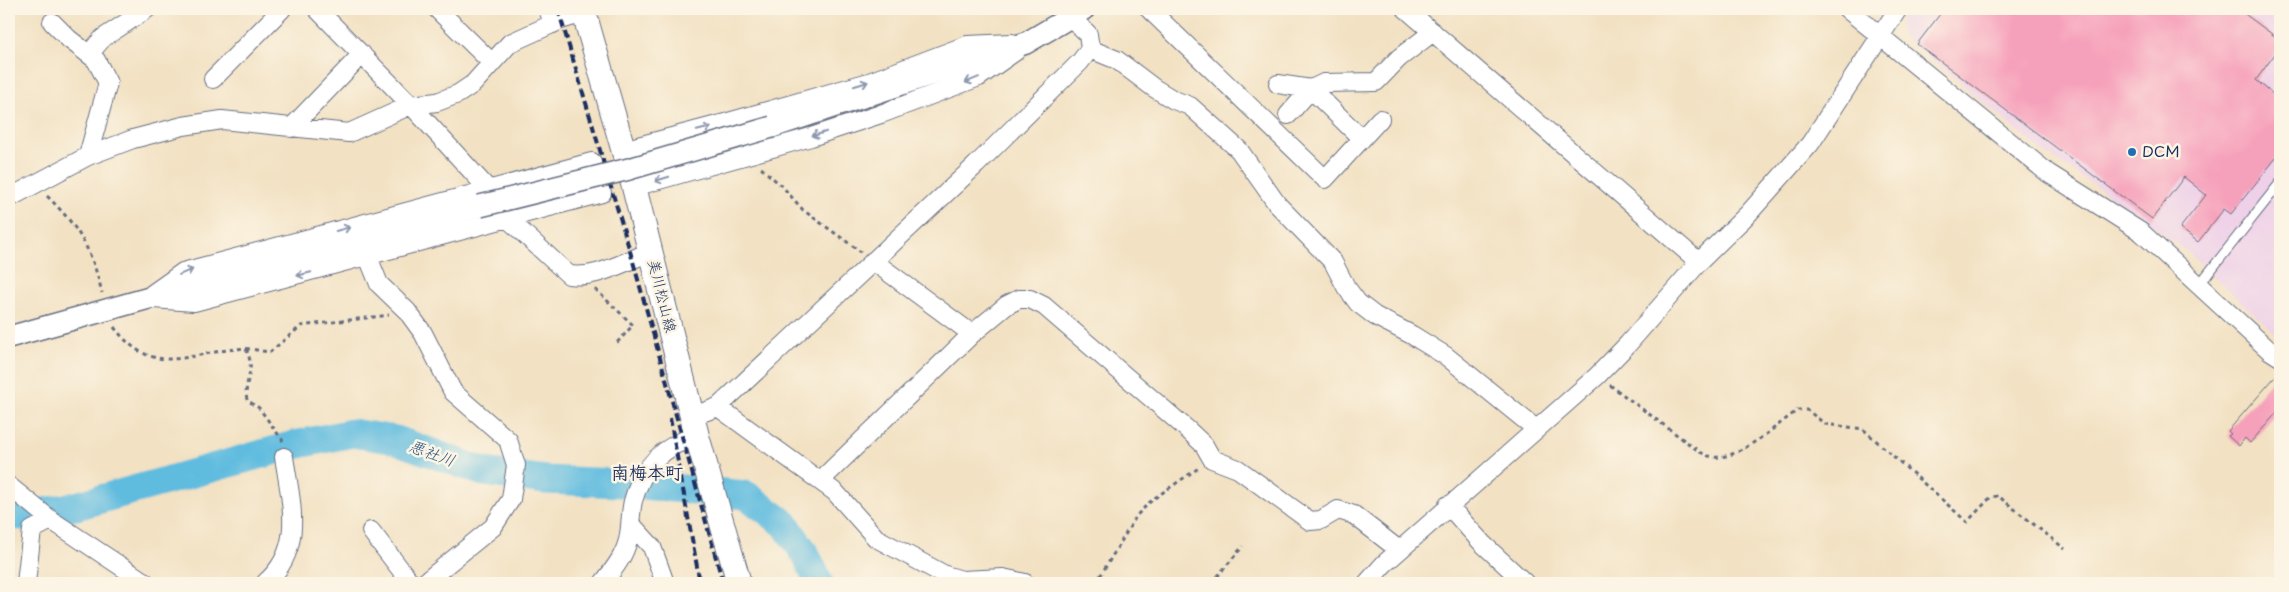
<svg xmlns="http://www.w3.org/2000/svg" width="2289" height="592" font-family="'Playpen Sans','Klee One',sans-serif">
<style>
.built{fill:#eed0e8}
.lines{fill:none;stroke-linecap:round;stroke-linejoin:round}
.river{stroke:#61bcdf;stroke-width:29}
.building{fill:#f6a1bb}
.service-casing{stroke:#666d81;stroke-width:11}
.minor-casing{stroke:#666d81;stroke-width:20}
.tertiary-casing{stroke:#666d81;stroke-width:24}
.secondary-casing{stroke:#666d81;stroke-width:26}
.path{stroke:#666d81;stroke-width:3;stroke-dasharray:4 4;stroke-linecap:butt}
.service{stroke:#fff;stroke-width:9}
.minor{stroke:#fff;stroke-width:18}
.tertiary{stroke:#fff;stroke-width:21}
.secondary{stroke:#fff;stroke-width:24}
.rail{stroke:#1b2f5e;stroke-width:4;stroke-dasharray:8 4;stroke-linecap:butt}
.tertiary-bridge-casing{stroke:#666d81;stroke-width:24;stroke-linecap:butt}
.tertiary-bridge{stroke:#fff;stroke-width:21}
.oneway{stroke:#8d97ae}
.poi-dot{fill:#1f6fb2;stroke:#fcf5e5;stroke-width:2}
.labels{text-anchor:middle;stroke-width:5;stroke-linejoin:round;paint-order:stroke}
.poi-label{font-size:15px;fill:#1b2f5e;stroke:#fcf5e5;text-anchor:start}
.street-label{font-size:15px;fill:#1b2f5e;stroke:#fcf5e5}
.water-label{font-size:16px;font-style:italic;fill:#305985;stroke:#fcf5e5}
.quarter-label{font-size:18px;font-weight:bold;fill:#1b2f5e;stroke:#fcf5e5}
</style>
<rect width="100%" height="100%" fill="#fcf5e5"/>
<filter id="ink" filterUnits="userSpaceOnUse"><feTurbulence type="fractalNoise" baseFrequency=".02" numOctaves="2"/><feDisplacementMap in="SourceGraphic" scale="10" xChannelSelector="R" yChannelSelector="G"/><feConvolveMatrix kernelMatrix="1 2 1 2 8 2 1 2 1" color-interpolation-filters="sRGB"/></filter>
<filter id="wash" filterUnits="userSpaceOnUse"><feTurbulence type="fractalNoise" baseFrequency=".0096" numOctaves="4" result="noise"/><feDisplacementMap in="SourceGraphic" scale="20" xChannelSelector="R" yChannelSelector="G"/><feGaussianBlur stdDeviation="1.12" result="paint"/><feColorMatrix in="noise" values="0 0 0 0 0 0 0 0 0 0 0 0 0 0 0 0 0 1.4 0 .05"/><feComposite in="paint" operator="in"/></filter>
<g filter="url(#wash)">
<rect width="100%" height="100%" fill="#f2e1c2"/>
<path class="built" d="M 1908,9 L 2280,9 L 2280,338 L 2189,253 L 2140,216 L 2042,151 L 1902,35 L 1899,23 Z"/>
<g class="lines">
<path class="river" d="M 9,515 L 23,516 L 76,506 L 294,445 L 352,433 L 396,440 L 484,472 L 546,480 L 621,483 L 746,495 L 785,524 L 806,555 L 819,583"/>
</g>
<g id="blocks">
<path class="building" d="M 1944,9 L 2238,9 L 2280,40 L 2280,47 L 2256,80 L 2280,100 L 2280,153 L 2231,214 L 2224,209 L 2198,242 L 2180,228 L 2206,195 L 2184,177 L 2152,219 L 1917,44 Z
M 2280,371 L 2280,409 L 2250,443 L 2245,438 L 2239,446 L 2228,436 L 2231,434 L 2228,431 Z"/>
</g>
</g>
<g filter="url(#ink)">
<use href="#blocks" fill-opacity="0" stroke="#666d81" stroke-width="1"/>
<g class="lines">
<defs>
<path id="service" d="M 2199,285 L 2280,183"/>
<path id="minor" d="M 317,9 L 411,105 L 488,189 L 508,219 L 569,275 C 598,279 624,261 651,252
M 437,9 L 492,63
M 548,9 L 553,24
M 1149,9 L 1325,179 L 1380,119
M 1406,9 L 1699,262
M 1847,9 L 2048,173 L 2141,232 L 2269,350 L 2280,357
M 52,22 L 69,39 L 96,60 L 108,83 L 88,156
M 1090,49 L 1117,60 L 1154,88 L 1174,100 L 1190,106 L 1239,150 L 1277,204 L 1333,262 L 1346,287 L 1358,303 L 1375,316 L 1412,335 L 1446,356 L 1536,429
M 89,54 L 103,38 L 147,9
M 213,79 L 282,9
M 1278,84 L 1311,89 L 1324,83 L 1376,82 L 1399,58 L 1433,32
M 1288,115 L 1311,89 L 1362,139
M 291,128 L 362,54
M 623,150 L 725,123 L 869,82 L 967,45 L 1012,43
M 634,187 L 811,137 L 881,114 L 979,77 L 1016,51
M 9,198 L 88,156 L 133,139 L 183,126 L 222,120 L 349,133 L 411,105 L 437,102 L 458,94 L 473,84 L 510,43 L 561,20 L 584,13
M 368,257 L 379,284 L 407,311 L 423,333 L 453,392 L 508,440 L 516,465 L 511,499 L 493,527 L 424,583
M 873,261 L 972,334
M 152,294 L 183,272 L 592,162
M 153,299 L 194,302 L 602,193
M 718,407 L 835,492 L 876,538 L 945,575 L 962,580 L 1003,578 L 1025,583
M 693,416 L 718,407 L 976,165 L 1080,62 L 1090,49 L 1088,34 L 1062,9
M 820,481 L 972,334 L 1007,305 L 1019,299 L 1030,299 L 1044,306 L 1188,430 L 1204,445 L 1212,459 L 1238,469 L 1310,521 L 1321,520 L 1338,510 L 1354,515 L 1399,550
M 9,486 L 51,520 L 146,583
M 1448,505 L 1482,543 L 1525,583
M 631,524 L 652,547 L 665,583
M 371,531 L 411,583
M 26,583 L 32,530 L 51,520
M 265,583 C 305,549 291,503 284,457
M 603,583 C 613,570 624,557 628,540 C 631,527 630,514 633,501 C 642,467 664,445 697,436
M 1367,583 L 1384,564 L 1597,376 L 1628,344 L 1699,262 L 1748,214 L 1810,144 L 1898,9"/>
<path id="tertiary" d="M 772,127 L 1026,43 L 1084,9
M 9,337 L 480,206"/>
<path id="secondary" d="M 583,9 L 634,187 L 697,436 L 739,583"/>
</defs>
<use href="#service" class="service-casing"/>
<use href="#minor" class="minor-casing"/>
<use href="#tertiary" class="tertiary-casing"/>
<use href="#secondary" class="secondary-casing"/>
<path class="path" d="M 761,168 L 782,186 L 803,210 L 861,252
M 47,196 C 78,226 92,250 102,293
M 595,289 L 633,325 L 615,345
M 114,327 C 153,378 184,354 236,349 C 246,347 259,351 270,352 L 301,326 L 389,315
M 246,349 C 257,372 243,379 247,400 L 259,408 L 283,441
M 1610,385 L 1700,452 C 1706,455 1712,458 1719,457 C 1743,456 1778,424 1798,410 L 1807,410 L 1825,424 L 1863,429 L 1967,522 L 1991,497 L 1998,496 L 2065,549
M 1096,583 L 1137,515 L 1153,499 L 1200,467
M 1212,583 L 1243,546"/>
<use href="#service" class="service"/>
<use href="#minor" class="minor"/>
<use href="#tertiary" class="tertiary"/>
<use href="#secondary" class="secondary"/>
<path class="rail" d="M 558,9 L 632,258 L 723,583
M 670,418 L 700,583"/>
<defs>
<path id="tertiary-bridge" d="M 480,206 L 629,169 L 772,127"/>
</defs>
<use href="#tertiary-bridge" class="tertiary-bridge-casing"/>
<use href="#tertiary-bridge" class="tertiary-bridge"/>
</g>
<defs><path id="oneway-shaft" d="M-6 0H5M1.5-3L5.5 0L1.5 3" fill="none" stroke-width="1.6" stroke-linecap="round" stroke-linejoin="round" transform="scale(1.25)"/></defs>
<g class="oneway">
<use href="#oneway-shaft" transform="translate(972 80) rotate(158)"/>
<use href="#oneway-shaft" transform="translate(861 84) rotate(-17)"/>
<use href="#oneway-shaft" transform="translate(704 129) rotate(-14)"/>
<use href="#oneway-shaft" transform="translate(819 134) rotate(162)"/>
<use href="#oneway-shaft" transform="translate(662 179) rotate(163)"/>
<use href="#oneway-shaft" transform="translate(343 229) rotate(-15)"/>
<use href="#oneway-shaft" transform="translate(186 272) rotate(-22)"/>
<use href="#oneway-shaft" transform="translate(304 274) rotate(166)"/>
</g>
</g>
<circle class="poi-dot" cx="2132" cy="152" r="5"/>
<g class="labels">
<g class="poi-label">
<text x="2142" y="157">DCM</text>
</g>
<g class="street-label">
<text transform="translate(662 296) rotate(76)" y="5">美川松山線</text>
</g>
<g class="water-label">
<text transform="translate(432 453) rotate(20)" y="6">悪社川</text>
</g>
<g class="quarter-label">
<text x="647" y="479">南梅本町</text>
</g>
</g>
<rect width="2289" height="592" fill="none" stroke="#fcf5e5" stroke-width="30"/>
</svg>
